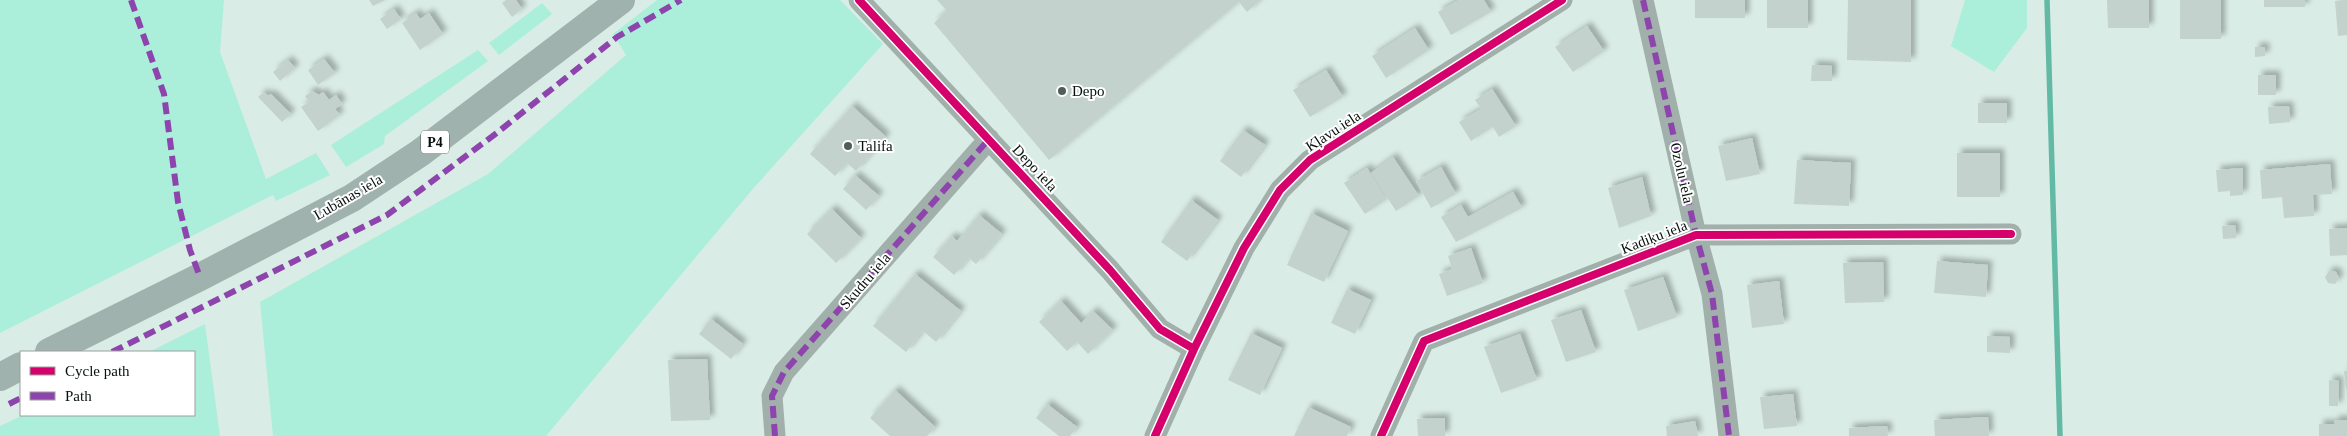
<svg xmlns="http://www.w3.org/2000/svg" width="2347" height="436" font-family="Georgia,serif">
<style>
.green{fill:#abefdb}
.lines{fill:none;stroke-linecap:round;stroke-linejoin:round}
.stream{stroke:#62baa5;stroke-width:5.5}
.building{fill:#c4d2cd;filter:url(#shadow)}
.street{stroke:#a1b0ab;stroke-width:21}
.primary{stroke:#a0b2ad;stroke-width:28}
.quiet{stroke:#8e44ad;stroke-width:6;stroke-dasharray:12 6;stroke-linecap:butt}
.cycleway-casing{stroke:#fff;stroke-width:11}
.cycleway{stroke:#d6006c;stroke-width:8}
.poi-dot{fill:#505e5a;stroke:#fff;stroke-width:2}
.labels{text-anchor:middle;stroke-width:4;stroke-linejoin:round;paint-order:stroke}
.shield{fill:#fff;stroke:#515856;stroke-width:1}
.shield-label{font-size:14px;font-weight:bold;fill:#06110e}
.poi-label{font-size:15px;fill:#06110e;stroke:#fff;text-anchor:start}
.street-label{font-size:15px;fill:#06110e;stroke:#fff}
</style>
<defs>
<filter id="shadow"><feDropShadow dx="4.5" dy="-4.5" stdDeviation="2.5" flood-color="#0004"/></filter>
</defs>
<rect width="100%" height="100%" fill="#daece6"/>
<path class="green" d="M 0,0 L 224,0 L 220,52 L 266,179 L 316,153 L 330,175 L 276,201 L 273,195 L 0,333 Z
M 657,0 L 840,0 L 883,44 L 752,190 L 546,436 L 273,436 L 260,302 L 488,174 L 626,55 L 613,34 Z
M 1965,0 L 2027,0 L 2027,28 L 1994,72 L 1951,46 Z
M 542,3 L 552,14 L 499,55 L 489,43 Z
M 478,50 L 488,61 L 385,136 L 384,144 L 346,167 L 331,145 Z
M 205,324 L 220,436 L 0,436 L 0,426 L 23,415 L 194,415 L 194,352 L 149,352 Z"/>
<g class="lines">
<path class="stream" d="M 2047,0 L 2060,436"/>
</g>
<path class="building" d="M 369,0 L 385,0 L 373,6 Z
M 506,0 L 516,0 L 522,9 L 512,17 L 502,3 Z
M 937,0 L 1260,0 L 1247,12 L 1239,2 L 1049,160 L 934,23 L 947,11 Z
M 1459,0 L 1484,0 L 1491,12 L 1451,35 L 1438,12 Z
M 1695,0 L 1745,0 L 1745,18 L 1695,18 Z
M 1767,0 L 1808,0 L 1808,28 L 1767,28 Z
M 1848,0 L 1911,0 L 1911,62 L 1847,60 Z
M 2107,0 L 2149,0 L 2149,28 L 2108,28 Z
M 2180,0 L 2221,0 L 2221,39 L 2180,39 Z
M 2264,0 L 2305,0 L 2305,7 L 2264,7 Z
M 2347,0 L 2347,35 L 2338,36 L 2335,1 Z
M 394,9 L 401,19 L 387,29 L 380,19 Z
M 416,13 L 420,19 L 429,13 L 443,34 L 420,50 L 402,23 Z
M 1587,26 L 1604,51 L 1573,72 L 1555,47 Z
M 1415,28 L 1429,50 L 1386,78 L 1372,56 Z
M 2255,47 L 2265,47 L 2265,56 L 2255,57 Z
M 324,59 L 335,73 L 318,85 L 308,70 Z
M 288,60 L 295,68 L 280,81 L 273,72 Z
M 1812,65 L 1832,66 L 1832,81 L 1811,81 Z
M 1326,70 L 1343,97 L 1310,117 L 1293,90 Z
M 2258,75 L 2276,75 L 2276,95 L 2258,95 Z
M 1492,89 L 1516,126 L 1499,137 L 1493,127 L 1471,141 L 1459,122 L 1481,109 L 1475,100 Z
M 312,91 L 319,95 L 323,92 L 329,100 L 336,95 L 342,104 L 335,109 L 340,115 L 318,131 L 301,107 L 309,102 L 305,96 Z
M 263,93 L 268,96 L 271,94 L 291,114 L 282,122 L 258,97 Z
M 1978,103 L 2007,103 L 2007,123 L 1978,123 Z
M 852,106 L 886,137 L 856,171 L 847,163 L 835,176 L 810,154 Z
M 2289,106 L 2290,122 L 2269,124 L 2268,107 Z
M 1243,130 L 1265,145 L 1241,177 L 1220,161 Z
M 1752,138 L 1760,174 L 1726,181 L 1718,146 Z
M 1957,153 L 2000,153 L 2000,197 L 1957,197 Z
M 1393,157 L 1419,196 L 1396,211 L 1371,173 Z
M 1797,160 L 1851,163 L 1849,206 L 1794,204 Z
M 2330,164 L 2332,194 L 2313,195 L 2314,216 L 2284,218 L 2282,197 L 2262,199 L 2260,170 Z
M 1441,167 L 1456,194 L 1431,208 L 1416,181 Z
M 1367,168 L 1387,199 L 1365,214 L 1344,183 Z
M 2243,168 L 2243,195 L 2230,196 L 2230,191 L 2218,192 L 2216,170 Z
M 855,175 L 879,196 L 866,210 L 843,189 Z
M 1642,177 L 1651,216 L 1619,228 L 1608,188 Z
M 1513,192 L 1522,208 L 1456,242 L 1441,217 L 1461,205 L 1468,217 Z
M 1191,200 L 1218,220 L 1187,261 L 1161,242 Z
M 832,209 L 861,238 L 836,263 L 807,234 Z
M 1311,213 L 1348,231 L 1324,282 L 1287,265 Z
M 979,215 L 1002,234 L 976,264 L 969,258 L 954,275 L 933,257 L 952,236 L 957,241 Z
M 2235,225 L 2236,238 L 2223,239 L 2222,226 Z
M 2347,228 L 2347,255 L 2330,256 L 2329,229 Z
M 1471,248 L 1483,283 L 1447,296 L 1439,274 L 1452,269 L 1448,256 Z
M 1937,261 L 1988,265 L 1986,297 L 1934,293 Z
M 1883,262 L 1884,302 L 1845,303 L 1843,263 Z
M 2329,271 L 2336,272 L 2339,278 L 2335,284 L 2328,283 L 2325,277 Z
M 915,274 L 961,311 L 936,342 L 923,331 L 906,352 L 873,326 Z
M 1663,277 L 1677,317 L 1638,331 L 1624,290 Z
M 1779,281 L 1784,324 L 1752,328 L 1747,285 Z
M 1347,289 L 1371,300 L 1355,334 L 1331,323 Z
M 1061,301 L 1081,323 L 1093,311 L 1113,330 L 1088,354 L 1077,342 L 1067,351 L 1039,322 Z
M 1581,310 L 1596,352 L 1566,362 L 1551,320 Z
M 711,319 L 743,344 L 731,359 L 699,334 Z
M 1251,333 L 1282,348 L 1260,395 L 1228,380 Z
M 1520,334 L 1537,380 L 1501,393 L 1484,347 Z
M 1987,336 L 2010,337 L 2010,353 L 1987,352 Z
M 707,359 L 710,420 L 671,421 L 668,360 Z
M 2344,371 L 2347,371 L 2347,389 L 2346,389 Z
M 2329,380 L 2339,381 L 2338,406 L 2329,406 Z
M 895,390 L 935,427 L 927,436 L 890,436 L 870,418 Z
M 1793,394 L 1797,426 L 1764,429 L 1760,397 Z
M 1047,404 L 1077,427 L 1070,436 L 1059,436 L 1036,418 Z
M 1308,407 L 1351,427 L 1347,436 L 1294,436 Z
M 1988,417 L 1989,436 L 1935,436 L 1934,420 Z
M 1445,418 L 1445,436 L 1418,436 L 1417,419 Z
M 2334,420 L 2347,420 L 2347,436 L 2319,436 L 2319,424 L 2335,424 Z
M 1695,421 L 1698,436 L 1667,436 L 1666,426 Z
M 1887,426 L 1888,436 L 1849,436 L 1849,428 Z"/>
<g class="lines">
<path class="street" d="M 859,0 L 1110,270 L 1160,329 L 1194,349
M 1643,0 L 1696,235 L 1712,294 L 1729,436
M 775,436 L 772,396 L 784,372 L 989,139
M 1155,436 L 1194,349 L 1244,248 L 1280,190 L 1310,160 L 1562,0
M 1381,436 L 1424,341 L 1696,235 L 2011,234"/>
<path class="primary" d="M 49,352 L 200,277 L 352,198 L 420,153 L 621,0
M 0,377 L 21,366"/>
<path class="quiet" d="M 131,0 L 164,94 L 178,202 L 190,250 L 200,277
M 1643,0 L 1696,235 L 1712,294 L 1729,436
M 112,352 L 387,215 L 498,132 L 617,37 L 681,0
M 9,404 L 21,398
M 775,436 L 772,396 L 784,372 L 989,139"/>
<defs>
<path id="cycleway" d="M 859,0 L 1110,270 L 1160,329 L 1194,349
M 1155,436 L 1194,349 L 1244,248 L 1280,190 L 1310,160 L 1562,0
M 1381,436 L 1424,341 L 1696,235 L 2011,234"/>
</defs>
<use href="#cycleway" class="cycleway-casing"/>
<use href="#cycleway" class="cycleway"/>
</g>
<g class="poi-dot">
<circle cx="1062" cy="91" r="5"/>
<circle cx="848" cy="146" r="5"/>
</g>
<g class="labels">
<rect class="shield" x="421" y="130.5" width="28" height="23" rx="4"/>
<g class="shield-label">
<text x="435" y="147">P4</text>
</g>
<g class="poi-label">
<text x="1072" y="96">Depo</text>
<text x="858" y="151">Talifa</text>
</g>
<g class="street-label">
<text transform="translate(1333 131) rotate(-33)" y="5">Kļavu iela</text>
<text transform="translate(1035 168) rotate(47)" y="5">Depo iela</text>
<text transform="translate(1682 173) rotate(77)" y="5">Ozolu iela</text>
<text transform="translate(348 197) rotate(-30)" y="5">Lubānas iela</text>
<text transform="translate(1654 237) rotate(-21)" y="5">Kadiķu iela</text>
<text transform="translate(865 281) rotate(-49)" y="5">Skudru iela</text>
</g>
</g>
<rect x="20" y="351" width="175" height="65" fill="#ffffff" stroke="#9ba09f"/>
<rect x="30" y="367" width="25" height="8" fill="#d6006c" stroke="#9ba09f"/>
<text x="65" y="376" font-size="15" fill="#06110e">Cycle path</text>
<rect x="30" y="392" width="25" height="8" fill="#8e44ad" stroke="#9ba09f"/>
<text x="65" y="401" font-size="15" fill="#06110e">Path</text>
</svg>
